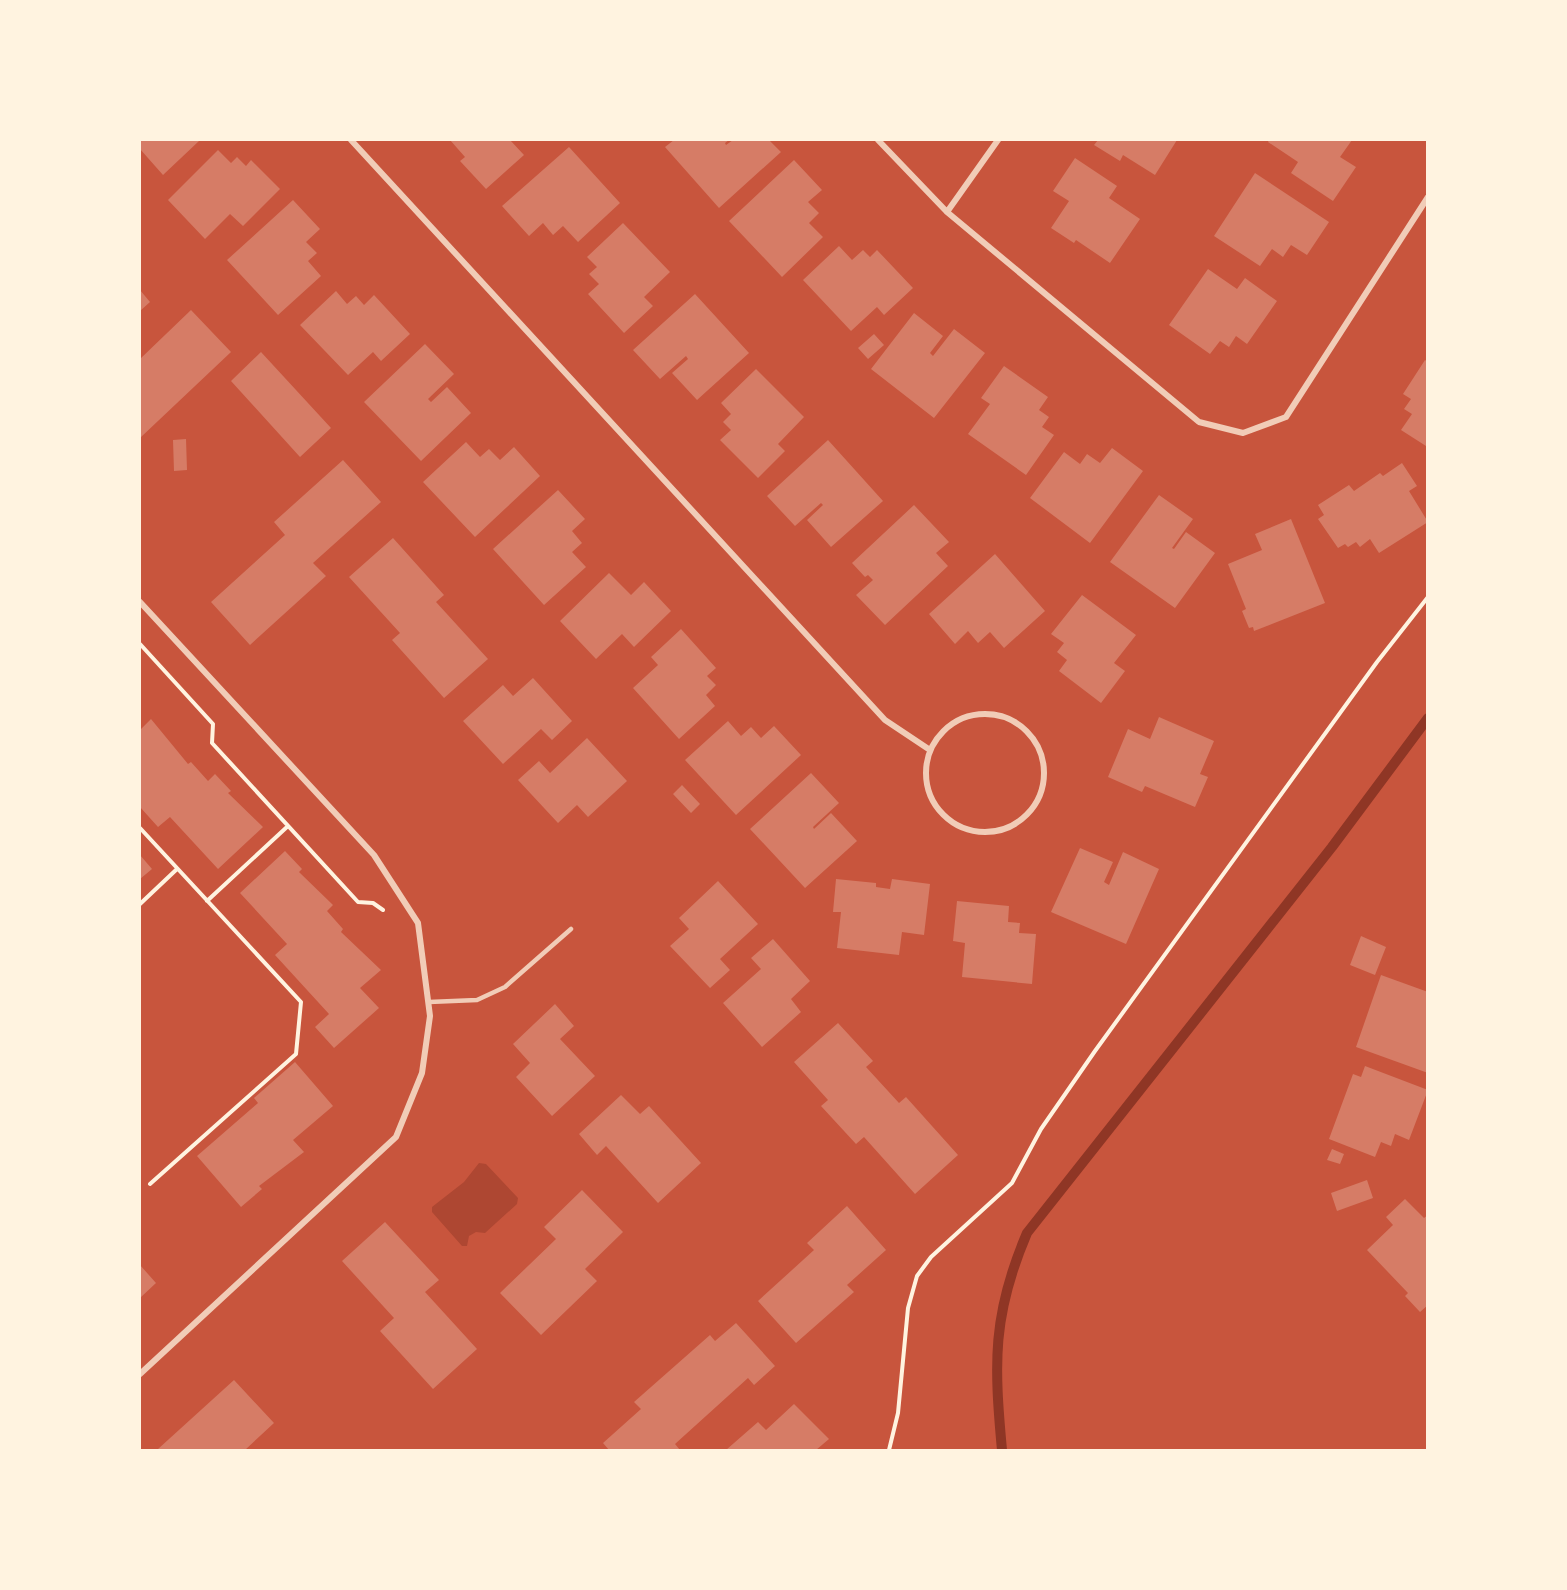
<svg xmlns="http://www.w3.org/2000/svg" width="1567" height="1590" font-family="'Asap Condensed',sans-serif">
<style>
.green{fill:#ae4732}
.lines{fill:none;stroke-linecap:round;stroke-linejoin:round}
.stream{stroke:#8f3625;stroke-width:10}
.building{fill:#d67c66}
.path{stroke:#fff3e0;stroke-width:4}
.service{stroke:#f1ccb7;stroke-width:4.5}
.minor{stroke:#f1ccb7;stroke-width:6}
</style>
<rect width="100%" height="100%" fill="#c8553d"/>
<path class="green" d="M 479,1163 L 486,1164 L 518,1198 L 517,1204 L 485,1233 L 476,1232 L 469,1236 L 467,1246 L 462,1246 L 432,1212 L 432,1207 L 464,1182 Z"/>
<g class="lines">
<path class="stream" d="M 1002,1450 C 994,1363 992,1315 1027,1233 L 1332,847 L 1428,718"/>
</g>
<path class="building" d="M 140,140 L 198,140 L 199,141 L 163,175 L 140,149 Z
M 450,140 L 510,140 L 524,155 L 486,189 L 460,161 L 465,157 Z
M 674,140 L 729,140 L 725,143 L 726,145 L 733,140 L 769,140 L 781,152 L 719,208 L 665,147 Z
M 1098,140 L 1177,140 L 1155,175 L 1123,155 L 1120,161 L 1094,145 Z
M 1269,140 L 1352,140 L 1340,157 L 1356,167 L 1333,201 L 1291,173 L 1298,162 L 1268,142 Z
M 569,147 L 620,203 L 578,242 L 563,226 L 553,235 L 543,223 L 529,236 L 502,206 Z
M 218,150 L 231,163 L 237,157 L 246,166 L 251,160 L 280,189 L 243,226 L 230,214 L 205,239 L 168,200 Z
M 1075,158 L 1117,186 L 1109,198 L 1140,219 L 1110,263 L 1076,240 L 1074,243 L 1051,228 L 1069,201 L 1053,191 Z
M 794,160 L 822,190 L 808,202 L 819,213 L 809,223 L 823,237 L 782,277 L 729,221 Z
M 1255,173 L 1329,222 L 1307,255 L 1291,245 L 1283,257 L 1272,249 L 1260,266 L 1214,236 Z
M 293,200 L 320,229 L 306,242 L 317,253 L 308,261 L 321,276 L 278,315 L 227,260 Z
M 623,223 L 670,272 L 644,297 L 653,306 L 624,333 L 588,294 L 599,284 L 589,274 L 597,267 L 587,257 Z
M 839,246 L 852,260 L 863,250 L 870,257 L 877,250 L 913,288 L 884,315 L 877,307 L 851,331 L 803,280 Z
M 1208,269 L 1237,289 L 1245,278 L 1277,301 L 1247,344 L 1236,336 L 1229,347 L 1220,341 L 1210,354 L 1169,325 Z
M 140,290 L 150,302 L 140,311 Z
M 336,291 L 347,304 L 356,296 L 364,305 L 374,295 L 410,334 L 381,361 L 373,352 L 348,375 L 300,325 Z
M 695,294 L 749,353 L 697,400 L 672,373 L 688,359 L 686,356 L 660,379 L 633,350 Z
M 191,310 L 231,352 L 140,438 L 140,359 Z
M 914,313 L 943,336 L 930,353 L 933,356 L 954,329 L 985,353 L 934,418 L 871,369 Z
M 874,334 L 884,345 L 868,359 L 858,348 Z
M 425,344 L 454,374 L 428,399 L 431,402 L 447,387 L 471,413 L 421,461 L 364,402 Z
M 261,352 L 331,428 L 300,457 L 231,381 Z
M 1425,360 L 1428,362 L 1426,446 L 1401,430 L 1412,414 L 1404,409 L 1411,399 L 1403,394 Z
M 1004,366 L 1048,397 L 1039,410 L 1049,417 L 1042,427 L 1054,435 L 1026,475 L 968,434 L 990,404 L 981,398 Z
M 756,369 L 804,417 L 778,444 L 785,451 L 758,478 L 720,440 L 731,430 L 723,422 L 731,414 L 721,403 Z
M 186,439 L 187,470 L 174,471 L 173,440 Z
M 828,440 L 883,501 L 831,547 L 807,520 L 823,505 L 821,503 L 795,526 L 767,496 Z
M 466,442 L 480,457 L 489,449 L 500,460 L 514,447 L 540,476 L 475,537 L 423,482 Z
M 1112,448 L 1143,471 L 1090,543 L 1030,498 L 1064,452 L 1080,464 L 1087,454 L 1100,463 Z
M 343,460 L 381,502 L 313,563 L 326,576 L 250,645 L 211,602 L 285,535 L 274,522 Z
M 1402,463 L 1417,486 L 1409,491 L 1428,522 L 1379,553 L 1370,539 L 1360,547 L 1356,542 L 1348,547 L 1345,544 L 1338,548 L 1318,519 L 1324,515 L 1318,505 L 1349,485 L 1354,491 L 1380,473 L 1383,476 Z
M 558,490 L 585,519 L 572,531 L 582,543 L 572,552 L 586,567 L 544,605 L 493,549 Z
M 1159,495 L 1193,519 L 1172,548 L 1174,549 L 1186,532 L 1215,553 L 1175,608 L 1110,562 Z
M 914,505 L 949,542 L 936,553 L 948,566 L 885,625 L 856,595 L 873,580 L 868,575 L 865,577 L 852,563 Z
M 1291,519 L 1325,603 L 1254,631 L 1253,627 L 1249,628 L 1242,611 L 1246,609 L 1228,564 L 1262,550 L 1255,534 Z
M 393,538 L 444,595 L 436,602 L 488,659 L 444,698 L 392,640 L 400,633 L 349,577 Z
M 995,554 L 1045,611 L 1004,648 L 990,632 L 978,643 L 968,631 L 955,644 L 929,614 Z
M 609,573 L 631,595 L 644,582 L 671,611 L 634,647 L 622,634 L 596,659 L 560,621 Z
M 1082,595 L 1136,635 L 1114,663 L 1125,671 L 1101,703 L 1059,671 L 1067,660 L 1057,652 L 1064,643 L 1051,634 Z
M 681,629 L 716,668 L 707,676 L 716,685 L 706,695 L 715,706 L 679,739 L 633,688 L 658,665 L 651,657 Z
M 533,678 L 572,721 L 552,740 L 541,729 L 503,764 L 463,721 L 503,685 L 513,696 Z
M 1159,717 L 1214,741 L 1200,774 L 1208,777 L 1195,807 L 1145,786 L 1142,792 L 1108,777 L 1128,729 L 1150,739 Z
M 151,719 L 188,764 L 191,762 L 208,781 L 215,774 L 231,791 L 228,793 L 263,827 L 218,869 L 170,817 L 158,827 L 140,807 L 140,730 Z
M 728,721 L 741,736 L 751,727 L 761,738 L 774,726 L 801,755 L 736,815 L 685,760 Z
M 587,738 L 627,781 L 588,817 L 577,805 L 558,823 L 518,780 L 539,761 L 550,773 Z
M 811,773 L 839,803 L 813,827 L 814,829 L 831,813 L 857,841 L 805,888 L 750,829 Z
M 682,785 L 700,804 L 691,813 L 673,794 Z
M 1080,848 L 1113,862 L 1104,882 L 1109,885 L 1123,852 L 1159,869 L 1126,944 L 1051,912 Z
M 285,851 L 302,869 L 299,872 L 333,905 L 327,911 L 343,929 L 341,932 L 381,970 L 360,988 L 379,1008 L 334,1048 L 315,1027 L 329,1014 L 275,955 L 287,944 L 240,893 Z
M 140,855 L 152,869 L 140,879 Z
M 836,879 L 876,883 L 876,887 L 890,889 L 892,879 L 930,884 L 924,935 L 902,932 L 899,955 L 837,948 L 841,912 L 833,912 Z
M 718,881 L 758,924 L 720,959 L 730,970 L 710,988 L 670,946 L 689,929 L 679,918 Z
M 957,901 L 1009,906 L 1008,922 L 1020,923 L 1019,933 L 1036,934 L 1032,984 L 962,977 L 965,943 L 953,941 Z
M 1361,936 L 1386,947 L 1375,975 L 1350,965 Z
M 773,939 L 810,981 L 791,999 L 801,1012 L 762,1047 L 723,1003 L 761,969 L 751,958 Z
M 1381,975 L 1428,992 L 1428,1073 L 1356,1047 Z
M 555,1004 L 574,1026 L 560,1039 L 595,1076 L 552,1116 L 516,1077 L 530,1063 L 513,1044 Z
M 838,1023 L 873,1061 L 866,1067 L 899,1103 L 906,1097 L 958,1155 L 915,1194 L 864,1137 L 856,1144 L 821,1106 L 828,1100 L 794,1062 Z
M 295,1062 L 333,1106 L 293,1140 L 304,1152 L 259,1186 L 262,1189 L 241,1207 L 197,1156 L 258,1103 L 254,1098 Z
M 1365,1066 L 1428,1090 L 1409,1140 L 1395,1134 L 1391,1146 L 1381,1142 L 1375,1157 L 1329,1139 L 1353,1074 L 1361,1077 Z
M 621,1095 L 640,1114 L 649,1106 L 701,1163 L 658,1203 L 606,1146 L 597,1155 L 579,1134 Z
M 1332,1149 L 1344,1154 L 1340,1164 L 1327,1160 Z
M 1367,1180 L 1373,1198 L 1337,1211 L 1331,1193 Z
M 582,1190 L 623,1232 L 585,1269 L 597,1281 L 541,1335 L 500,1293 L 556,1239 L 544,1227 Z
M 1405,1199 L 1424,1218 L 1428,1215 L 1428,1305 L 1420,1312 L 1405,1296 L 1408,1293 L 1367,1250 L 1393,1225 L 1386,1217 Z
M 847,1206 L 886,1250 L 847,1285 L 854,1292 L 796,1343 L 758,1301 L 814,1250 L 807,1243 Z
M 385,1222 L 439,1280 L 425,1292 L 477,1349 L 433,1389 L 380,1331 L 394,1318 L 342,1261 Z
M 140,1265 L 156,1283 L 140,1298 Z
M 736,1323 L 775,1366 L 754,1385 L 748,1378 L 675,1444 L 680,1450 L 609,1450 L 603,1443 L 641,1409 L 634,1402 L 710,1335 L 715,1341 Z
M 234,1380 L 274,1423 L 245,1450 L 158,1449 Z
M 794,1404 L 829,1439 L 816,1450 L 726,1450 L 758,1422 L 766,1430 Z"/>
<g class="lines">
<path class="path" d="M 140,644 L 213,724 L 212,743 L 358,902 L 373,903 L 383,910
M 140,828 L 301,1002 L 296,1054 L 150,1184
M 207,901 L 288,826
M 140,904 L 177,869
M 889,1450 L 898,1413 L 908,1308 L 917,1276 L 931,1257 L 1012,1183 L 1041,1129 L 1095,1051 L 1377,662 L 1428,597"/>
<path class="service" d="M 429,1002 L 477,1000 L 505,987 L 571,929"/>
<path class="minor" d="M 351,140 L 885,720 L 930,750
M 878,140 L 947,212 L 1199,422 L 1243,433 L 1286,417 L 1428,197
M 947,212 L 998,140
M 140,602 L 374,855 L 418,923 L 430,1016 L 422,1073 L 396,1137 L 140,1374
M926 773a59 59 0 1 1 118 0a59 59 0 1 1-118 0Z"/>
</g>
<rect width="1567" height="1590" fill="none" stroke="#fff3e0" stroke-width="282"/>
</svg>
